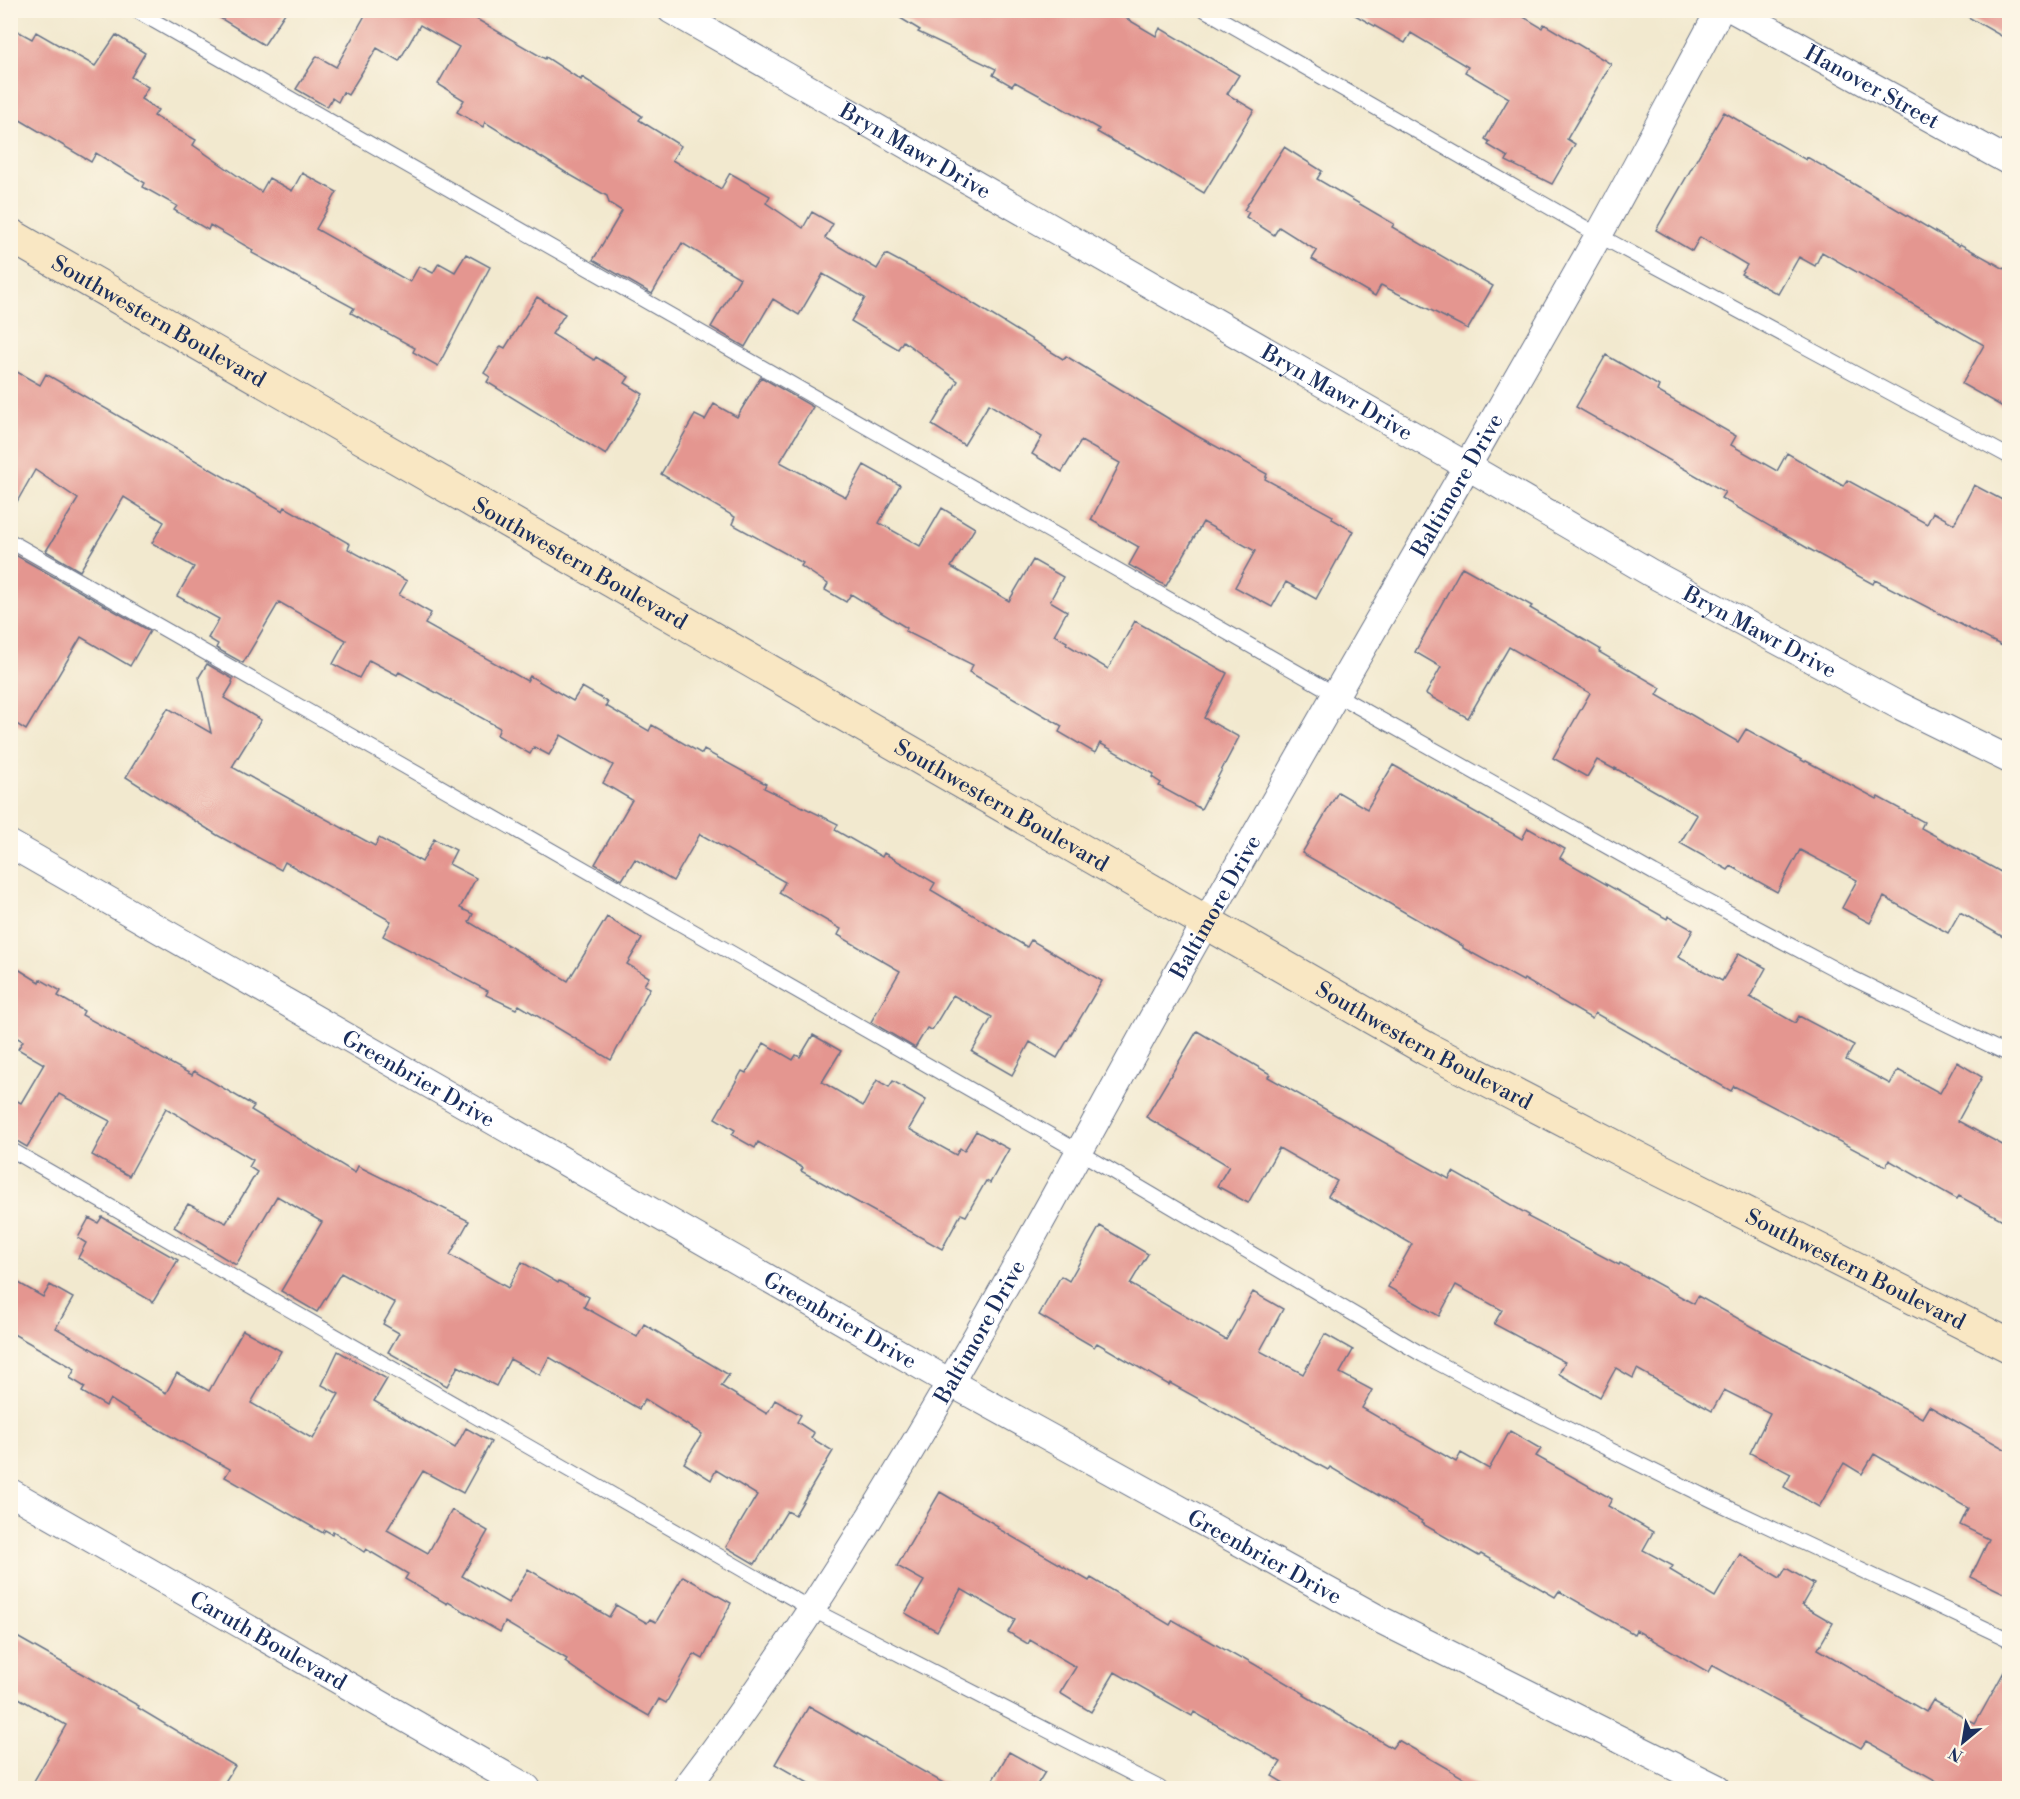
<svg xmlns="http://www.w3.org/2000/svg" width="2020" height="1799" font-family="'Libre Bodoni',serif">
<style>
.building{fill:#e49690}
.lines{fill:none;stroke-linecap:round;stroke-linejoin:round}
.lane-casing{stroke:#667086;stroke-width:16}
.street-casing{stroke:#667086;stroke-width:29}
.secondary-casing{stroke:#667086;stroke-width:35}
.lane{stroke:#fff;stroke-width:14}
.street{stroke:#fff;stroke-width:27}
.secondary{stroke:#f9e7c3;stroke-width:33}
.labels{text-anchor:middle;stroke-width:4.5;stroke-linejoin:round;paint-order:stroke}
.street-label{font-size:22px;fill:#1b2f5e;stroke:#fcf5e5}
</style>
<rect width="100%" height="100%" fill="#fcf5e5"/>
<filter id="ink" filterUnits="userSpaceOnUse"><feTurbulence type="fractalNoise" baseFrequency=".0167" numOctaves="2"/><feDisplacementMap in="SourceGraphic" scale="12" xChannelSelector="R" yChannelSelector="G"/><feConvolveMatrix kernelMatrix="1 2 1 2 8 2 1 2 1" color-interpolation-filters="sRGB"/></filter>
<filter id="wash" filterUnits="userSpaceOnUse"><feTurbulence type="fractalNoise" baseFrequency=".008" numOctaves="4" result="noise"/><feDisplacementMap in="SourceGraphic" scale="24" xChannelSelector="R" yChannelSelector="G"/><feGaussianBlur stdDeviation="1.35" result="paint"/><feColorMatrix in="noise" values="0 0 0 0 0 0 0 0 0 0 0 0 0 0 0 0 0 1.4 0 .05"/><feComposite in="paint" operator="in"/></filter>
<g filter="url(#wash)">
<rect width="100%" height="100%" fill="#f2e9cf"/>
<g id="blocks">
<path class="building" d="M 207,10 L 287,10 L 264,45 Z
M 368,10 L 461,10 L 545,59 L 546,57 L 581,80 L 582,77 L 642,116 L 639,120 L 681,146 L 672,160 L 721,189 L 730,173 L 770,196 L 766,203 L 803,228 L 812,212 L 833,224 L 825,238 L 877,269 L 886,254 L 940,283 L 1063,359 L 1066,356 L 1197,436 L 1267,474 L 1265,479 L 1333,516 L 1332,519 L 1353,531 L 1316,599 L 1286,582 L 1272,607 L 1235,587 L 1255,551 L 1203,522 L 1166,586 L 1129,565 L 1139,547 L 1091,520 L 1120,463 L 1081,441 L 1062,472 L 1032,454 L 1042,437 L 989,404 L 964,445 L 932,425 L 958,381 L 903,341 L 898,349 L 851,321 L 865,298 L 823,274 L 799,315 L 773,299 L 745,347 L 711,327 L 740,278 L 682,243 L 652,294 L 593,260 L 622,211 L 609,203 L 607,196 L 565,172 L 485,122 L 483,127 L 457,112 L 464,100 L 438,84 L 459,47 L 420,25 L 399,61 L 377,48 L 348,95 L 343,92 L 338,102 L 332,98 L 327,107 L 296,89 L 317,56 L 336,67 Z
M 887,10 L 1112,10 L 1156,36 L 1160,28 L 1239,75 L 1227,94 L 1254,110 L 1204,193 L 1128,148 L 1127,149 L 1097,132 L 1099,129 L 1048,100 L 1015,82 L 1012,86 L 993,75 L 996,69 L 918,32 L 920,30 Z
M 1346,10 L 1512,10 L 1542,28 L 1544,24 L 1611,64 L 1567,139 L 1575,144 L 1552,184 L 1506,161 L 1508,157 L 1488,145 L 1490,142 L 1485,139 L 1509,98 L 1465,72 L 1468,67 L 1411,33 L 1405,43 Z
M 1956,10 L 2010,10 L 2010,41 Z
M 10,27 L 32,39 L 36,32 L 95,66 L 116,35 L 145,53 L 131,77 L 148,87 L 141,99 L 158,110 L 154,116 L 196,140 L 193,145 L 261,192 L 269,178 L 292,191 L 302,173 L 337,192 L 316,229 L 410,282 L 419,266 L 433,273 L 439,263 L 455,272 L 466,254 L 490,267 L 438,366 L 413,352 L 415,348 L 351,313 L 354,308 L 252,253 L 253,250 L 210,225 L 208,230 L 174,210 L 177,206 L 143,187 L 145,183 L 96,153 L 91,162 L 10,114 Z
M 1724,112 L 1806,160 L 1807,157 L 1859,187 L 1959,246 L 1960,244 L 2010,272 L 2010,411 L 1962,384 L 1984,345 L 1822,252 L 1815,266 L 1799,257 L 1778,294 L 1741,274 L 1747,265 L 1700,237 L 1692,251 L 1656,230 Z
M 1284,147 L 1322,171 L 1317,179 L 1394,224 L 1392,227 L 1493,286 L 1468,329 L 1381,285 L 1375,296 L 1312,259 L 1317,251 L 1279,227 L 1274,235 L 1246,217 L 1249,212 L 1244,210 Z
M 537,297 L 565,314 L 552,334 L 594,360 L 596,357 L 629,377 L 625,383 L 643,394 L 606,455 L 487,382 L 490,377 L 484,373 L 501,346 L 505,348 Z
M 1606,355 L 1659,386 L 1657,391 L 1736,436 L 1731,445 L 1777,471 L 1787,453 L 1843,486 L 1847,480 L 1927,524 L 1933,512 L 1954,524 L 1974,485 L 2010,504 L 2010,650 L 1875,580 L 1873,584 L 1809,549 L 1721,498 L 1725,492 L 1576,407 Z
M 10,368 L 40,385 L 46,374 L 283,511 L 285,507 L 350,544 L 348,549 L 407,581 L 399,595 L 431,613 L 425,624 L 527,681 L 530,676 L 573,701 L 582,687 L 608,702 L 606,706 L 649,731 L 652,725 L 702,754 L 704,750 L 766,784 L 764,788 L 838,824 L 835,830 L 882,857 L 884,853 L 935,883 L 931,890 L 1027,947 L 1031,940 L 1102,981 L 1057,1058 L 1030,1042 L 1012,1075 L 972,1052 L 992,1017 L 953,995 L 932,1030 L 927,1028 L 915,1048 L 871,1022 L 900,971 L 838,935 L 841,929 L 779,893 L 785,882 L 700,834 L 673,881 L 635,859 L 622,880 L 595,864 L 632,800 L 603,783 L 613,765 L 561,735 L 549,755 L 534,747 L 530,754 L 497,735 L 500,728 L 399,672 L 397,675 L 369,660 L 359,678 L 333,664 L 346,640 L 279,602 L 243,663 L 216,648 L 218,644 L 208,638 L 219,619 L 177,596 L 194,567 L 152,543 L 164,522 L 124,497 L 80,571 L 46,551 L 78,499 L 35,470 L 10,514 Z
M 761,377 L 813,407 L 780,462 L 846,497 L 864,465 L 900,485 L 879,523 L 920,546 L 942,508 L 975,528 L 951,567 L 1009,601 L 1033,560 L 1063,577 L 1050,601 L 1067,611 L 1054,635 L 1067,642 L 1066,644 L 1108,669 L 1135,621 L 1227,673 L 1204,718 L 1239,737 L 1201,809 L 1159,786 L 1161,783 L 1152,777 L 1154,774 L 1100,743 L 1095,753 L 1059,732 L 1062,726 L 969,672 L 973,665 L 905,631 L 907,628 L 851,594 L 846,602 L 825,590 L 828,584 L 801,566 L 803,563 L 732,524 L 735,517 L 661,474 L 695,415 L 705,420 L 714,404 L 737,417 Z
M 10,552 L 150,631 L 130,666 L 81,637 L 26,730 L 10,720 Z
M 1462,567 L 1532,606 L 1530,608 L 1600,649 L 1599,652 L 1661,688 L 1657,695 L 1738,742 L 1746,729 L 1805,762 L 1806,761 L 1877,799 L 1878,797 L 1924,822 L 1921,828 L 2010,877 L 2010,941 L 1960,912 L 1948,933 L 1884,897 L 1870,923 L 1842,908 L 1857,880 L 1800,850 L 1777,892 L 1731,866 L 1728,870 L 1680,843 L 1697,815 L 1615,768 L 1614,769 L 1597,760 L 1587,777 L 1553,758 L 1590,693 L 1509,647 L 1468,718 L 1426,694 L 1441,667 L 1415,652 Z
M 207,664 L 233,679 L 232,682 L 233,683 L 224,698 L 261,720 L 232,767 L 375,846 L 379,838 L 422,862 L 434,839 L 456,850 L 449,864 L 476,878 L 460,908 L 473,914 L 469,922 L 568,981 L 607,917 L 642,939 L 627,964 L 649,977 L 644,985 L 650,988 L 611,1060 L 519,1005 L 516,1009 L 486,995 L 488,991 L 383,936 L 391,921 L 285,862 L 281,870 L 217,835 L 126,777 L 168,708 L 211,733 L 199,677 Z
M 1393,765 L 1522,839 L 1528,828 L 1565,849 L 1560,858 L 1667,919 L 1668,916 L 1693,930 L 1678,957 L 1722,981 L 1739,953 L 1766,968 L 1750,997 L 1795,1023 L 1799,1016 L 1854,1045 L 1846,1060 L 1890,1084 L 1898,1070 L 1940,1093 L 1957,1062 L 1982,1077 L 1958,1121 L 2010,1149 L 2010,1224 L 1959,1196 L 1957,1199 L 1889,1160 L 1886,1166 L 1734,1086 L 1731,1091 L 1595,1013 L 1592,1019 L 1524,979 L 1523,981 L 1463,948 L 1463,946 L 1302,853 L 1338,792 L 1367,809 Z
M 10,964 L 39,982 L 40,979 L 61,991 L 58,996 L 84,1011 L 82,1015 L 192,1075 L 194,1071 L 254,1106 L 251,1110 L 355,1173 L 358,1166 L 469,1221 L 450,1255 L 508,1288 L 522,1262 L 558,1283 L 559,1281 L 589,1297 L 584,1307 L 637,1337 L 644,1324 L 729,1375 L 721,1386 L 767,1414 L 775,1400 L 801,1415 L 797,1422 L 814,1433 L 811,1438 L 833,1451 L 795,1515 L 787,1511 L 755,1564 L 726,1547 L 757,1495 L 716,1470 L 711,1480 L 684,1463 L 702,1434 L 645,1399 L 639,1409 L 549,1357 L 540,1375 L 510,1359 L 496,1386 L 458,1366 L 447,1386 L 388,1352 L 399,1333 L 383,1324 L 395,1303 L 341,1273 L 317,1312 L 281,1291 L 322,1222 L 277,1196 L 236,1265 L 174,1227 L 188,1204 L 226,1223 L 257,1172 L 249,1167 L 253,1160 L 166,1108 L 129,1176 L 92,1155 L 110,1121 L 59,1094 L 27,1147 L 10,1137 L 10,1097 L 21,1103 L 44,1064 L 18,1049 L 23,1041 L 10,1034 Z
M 1197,1031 L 1270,1074 L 1268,1077 L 1449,1179 L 1453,1172 L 1529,1215 L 1528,1217 L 1619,1265 L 1620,1263 L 1694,1304 L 1698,1296 L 1778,1341 L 1838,1371 L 1922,1418 L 1929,1406 L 2010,1452 L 2010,1596 L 1971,1577 L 1989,1539 L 1960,1525 L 1968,1508 L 1874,1454 L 1862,1474 L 1844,1463 L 1819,1507 L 1784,1487 L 1791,1474 L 1750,1453 L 1770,1413 L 1724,1390 L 1712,1411 L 1637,1369 L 1633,1378 L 1616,1368 L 1600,1397 L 1559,1374 L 1565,1362 L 1494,1324 L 1502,1310 L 1456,1285 L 1439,1316 L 1388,1287 L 1412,1244 L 1328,1196 L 1337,1181 L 1279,1148 L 1248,1203 L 1217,1186 L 1229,1166 L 1146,1117 Z
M 813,1035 L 841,1051 L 822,1082 L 863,1106 L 877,1080 L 889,1087 L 893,1081 L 926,1100 L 909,1129 L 956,1155 L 960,1148 L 964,1151 L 976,1131 L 1009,1149 L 990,1183 L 986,1181 L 966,1216 L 961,1214 L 942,1249 L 801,1171 L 803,1168 L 758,1142 L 755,1148 L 732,1135 L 735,1130 L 715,1118 L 742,1071 L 746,1073 L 764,1043 L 793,1060 L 796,1055 L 800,1057 Z
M 102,1217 L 178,1260 L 153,1302 L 78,1258 L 86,1243 L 78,1238 L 89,1218 L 98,1223 Z
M 1100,1226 L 1148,1254 L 1130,1284 L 1226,1340 L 1253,1292 L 1283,1309 L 1260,1351 L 1303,1374 L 1325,1334 L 1353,1350 L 1340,1373 L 1372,1390 L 1362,1408 L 1456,1462 L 1461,1453 L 1489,1469 L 1510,1431 L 1541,1449 L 1536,1456 L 1612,1499 L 1608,1506 L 1653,1532 L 1643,1550 L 1673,1566 L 1670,1570 L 1715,1597 L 1740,1554 L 1780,1578 L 1786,1568 L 1814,1584 L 1802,1605 L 1833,1623 L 1818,1649 L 1926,1712 L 1933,1700 L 1975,1724 L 2010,1661 L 2010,1775 L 2002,1788 L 1949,1788 L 1866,1741 L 1861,1748 L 1712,1665 L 1708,1672 L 1636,1630 L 1634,1634 L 1559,1591 L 1555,1597 L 1481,1554 L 1479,1556 L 1421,1523 L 1422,1521 L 1330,1467 L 1328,1470 L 1170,1383 L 1169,1385 L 1097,1343 L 1094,1347 L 1039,1315 L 1061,1276 L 1069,1281 Z
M 10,1278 L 43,1297 L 50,1285 L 73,1298 L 56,1328 L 166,1393 L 177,1373 L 209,1391 L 243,1330 L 281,1351 L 251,1403 L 313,1439 L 339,1394 L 322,1385 L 338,1351 L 387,1379 L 374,1401 L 455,1448 L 466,1428 L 491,1442 L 463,1493 L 423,1471 L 387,1530 L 428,1553 L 452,1510 L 488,1531 L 462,1576 L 508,1603 L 528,1569 L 609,1617 L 616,1605 L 647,1623 L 650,1619 L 656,1622 L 683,1576 L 731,1603 L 703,1659 L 694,1654 L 666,1703 L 659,1699 L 649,1716 L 616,1697 L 565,1662 L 567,1659 L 505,1622 L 500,1632 L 448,1602 L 447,1604 L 405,1579 L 408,1574 L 366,1549 L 364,1552 L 333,1531 L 332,1534 L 325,1530 L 323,1533 L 225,1477 L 230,1469 L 149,1424 L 110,1399 L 106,1406 L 82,1392 L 85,1387 L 70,1378 L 75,1369 L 10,1332 Z
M 940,1492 L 998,1526 L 997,1528 L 1089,1581 L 1091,1578 L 1170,1625 L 1173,1620 L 1241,1659 L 1242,1657 L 1305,1694 L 1304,1695 L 1392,1748 L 1398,1740 L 1481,1788 L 1292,1788 L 1272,1776 L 1281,1762 L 1194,1712 L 1192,1716 L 1115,1672 L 1091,1712 L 1060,1693 L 1076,1667 L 1030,1640 L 1028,1644 L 1008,1632 L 1015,1620 L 961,1589 L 937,1631 L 905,1613 L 924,1581 L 897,1566 Z
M 10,1633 L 139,1706 L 138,1708 L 235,1766 L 221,1788 L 30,1788 L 66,1725 L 10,1693 Z
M 809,1706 L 952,1788 L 817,1788 L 775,1764 Z
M 1009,1752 L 1045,1772 L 1035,1788 L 988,1788 Z"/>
</g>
</g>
<g filter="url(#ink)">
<use href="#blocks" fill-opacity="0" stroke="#667086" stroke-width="1.5"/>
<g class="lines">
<defs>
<path id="lane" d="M 135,10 L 1337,695 L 1654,873 L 1848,976 L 2010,1055
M 1205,10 L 1598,235 L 2010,457
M 10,541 L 1078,1151 L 1423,1355 L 1499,1395 L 1712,1500 L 2010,1640
M 10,1149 L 813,1610 L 1160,1788"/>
<g id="street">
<path id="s1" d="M 671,10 L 1467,466 L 1651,573 L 1898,705 L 2010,760"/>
<path id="s2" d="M 1734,10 L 2010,162"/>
<path id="s3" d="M 10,844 L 951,1383 L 1377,1618 L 1717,1788"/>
<path id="s4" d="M 10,1492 L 527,1788"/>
<path id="s5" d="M 686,1788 C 882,1530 1029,1239 1187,956 C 1321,716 1462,479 1597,238 C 1639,163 1679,86 1720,10"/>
</g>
<g id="secondary">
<path id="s6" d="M 10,235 L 1427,1049 L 1656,1168 L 2010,1346"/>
</g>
</defs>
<use href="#lane" class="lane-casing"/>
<use href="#street" class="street-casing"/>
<use href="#secondary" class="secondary-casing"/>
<use href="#lane" class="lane"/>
<use href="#street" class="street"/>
<use href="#secondary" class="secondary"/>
</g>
</g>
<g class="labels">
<g class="street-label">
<text dy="8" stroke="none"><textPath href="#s2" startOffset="158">Hanover Street</textPath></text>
<text dy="8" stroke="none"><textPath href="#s1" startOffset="282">Bryn Mawr Drive</textPath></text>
<text dy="8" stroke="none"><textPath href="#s6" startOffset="172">Southwestern Boulevard</textPath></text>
<text dy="8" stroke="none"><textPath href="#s1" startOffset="768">Bryn Mawr Drive</textPath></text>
<text dy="8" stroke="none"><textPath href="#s5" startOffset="1515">Baltimore Drive</textPath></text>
<text dy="8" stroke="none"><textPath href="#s6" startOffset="658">Southwestern Boulevard</textPath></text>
<text dy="8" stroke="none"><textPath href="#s1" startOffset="1254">Bryn Mawr Drive</textPath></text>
<text dy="8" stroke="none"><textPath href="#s6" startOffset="1144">Southwestern Boulevard</textPath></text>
<text dy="8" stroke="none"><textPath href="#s5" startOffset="1029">Baltimore Drive</textPath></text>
<text dy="8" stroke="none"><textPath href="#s6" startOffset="1630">Southwestern Boulevard</textPath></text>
<text dy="8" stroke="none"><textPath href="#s3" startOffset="471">Greenbrier Drive</textPath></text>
<text dy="8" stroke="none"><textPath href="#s6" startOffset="2116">Southwestern Boulevard</textPath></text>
<text dy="8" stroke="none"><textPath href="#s3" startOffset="957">Greenbrier Drive</textPath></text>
<text dy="8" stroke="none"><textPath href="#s5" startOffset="543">Baltimore Drive</textPath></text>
<text dy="8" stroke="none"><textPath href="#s3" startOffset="1443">Greenbrier Drive</textPath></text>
<text dy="8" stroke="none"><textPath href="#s4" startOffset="298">Caruth Boulevard</textPath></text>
</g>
</g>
<rect width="2020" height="1799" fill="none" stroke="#fcf5e5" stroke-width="36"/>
<g transform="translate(1963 1742) rotate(210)" stroke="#fcf5e5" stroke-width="4.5" paint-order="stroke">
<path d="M0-4.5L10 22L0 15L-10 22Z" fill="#1b2f5e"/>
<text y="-9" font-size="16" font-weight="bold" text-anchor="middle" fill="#1b2f5e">N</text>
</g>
</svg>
